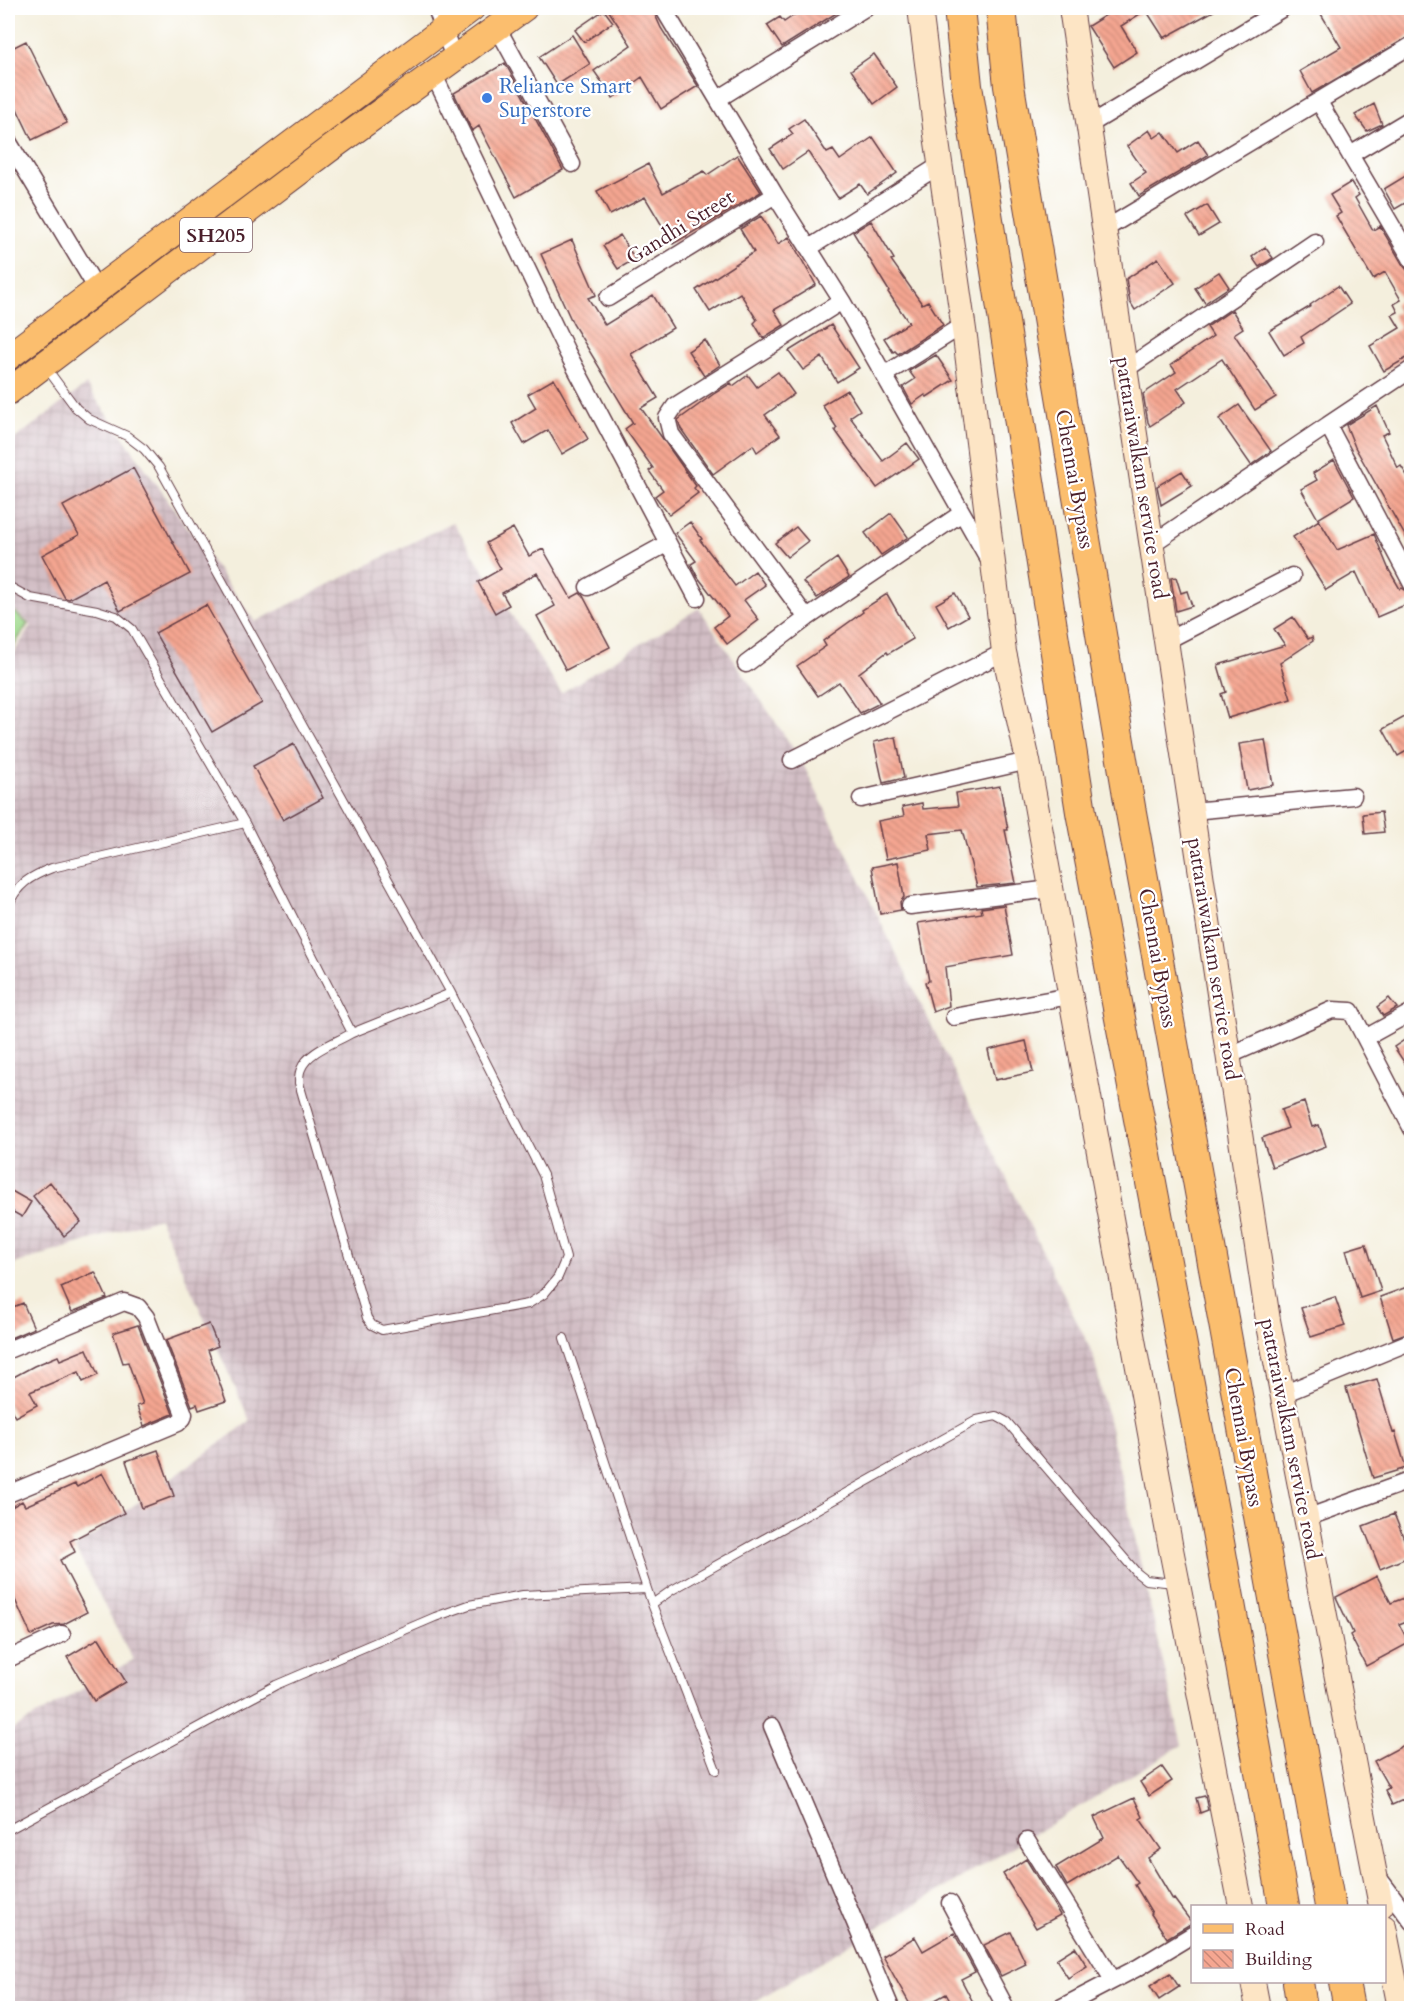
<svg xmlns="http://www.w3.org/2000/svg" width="1419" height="2016" font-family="Cardo,serif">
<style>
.industrial{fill:url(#industrial-grid)}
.green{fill:#9fd98c;stroke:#747c5c;stroke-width:1.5}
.building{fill:url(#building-back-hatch)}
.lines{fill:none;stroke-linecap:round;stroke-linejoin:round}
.lane-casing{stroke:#643e46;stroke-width:10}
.street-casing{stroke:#643e46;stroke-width:19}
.secondary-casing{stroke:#643e46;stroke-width:26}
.primary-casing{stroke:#643e46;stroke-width:28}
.highway-casing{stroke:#643e46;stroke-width:32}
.lane{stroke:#fff;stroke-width:8}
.street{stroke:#fff;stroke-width:16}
.secondary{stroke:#fde5c5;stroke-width:24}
.primary{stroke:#fbbe6e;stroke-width:26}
.highway{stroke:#fbbe6e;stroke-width:30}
.shop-dot{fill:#3f7fe0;stroke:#fff;stroke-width:2}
.labels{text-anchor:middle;stroke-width:4.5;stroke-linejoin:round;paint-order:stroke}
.shield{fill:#fff;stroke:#80626b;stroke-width:1.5}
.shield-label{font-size:20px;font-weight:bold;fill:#4a1f2b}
.shop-label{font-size:21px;fill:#366cbe;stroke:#fff;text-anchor:start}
.street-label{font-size:21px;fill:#4a1f2b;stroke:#fff}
</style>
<defs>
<pattern id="industrial-grid" width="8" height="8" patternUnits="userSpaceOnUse" patternTransform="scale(1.5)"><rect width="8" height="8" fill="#d2bec5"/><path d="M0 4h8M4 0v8" fill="none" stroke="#b6a3a9"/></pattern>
<pattern id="building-back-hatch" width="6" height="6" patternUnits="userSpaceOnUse" patternTransform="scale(1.5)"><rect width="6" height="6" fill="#f5a691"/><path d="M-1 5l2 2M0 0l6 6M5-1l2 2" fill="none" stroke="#c88777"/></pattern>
</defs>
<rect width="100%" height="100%" fill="#fff"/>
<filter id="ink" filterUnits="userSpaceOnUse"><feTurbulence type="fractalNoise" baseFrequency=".0167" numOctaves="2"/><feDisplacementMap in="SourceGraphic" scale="12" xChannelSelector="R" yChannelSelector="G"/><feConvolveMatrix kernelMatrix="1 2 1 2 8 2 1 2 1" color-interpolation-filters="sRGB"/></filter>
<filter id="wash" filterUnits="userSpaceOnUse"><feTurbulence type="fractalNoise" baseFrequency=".008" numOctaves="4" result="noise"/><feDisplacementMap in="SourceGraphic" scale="24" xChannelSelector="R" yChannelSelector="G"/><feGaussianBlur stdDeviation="1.35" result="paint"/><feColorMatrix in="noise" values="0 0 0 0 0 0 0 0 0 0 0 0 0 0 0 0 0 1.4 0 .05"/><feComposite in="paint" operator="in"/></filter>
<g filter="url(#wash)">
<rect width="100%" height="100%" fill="#f4efdd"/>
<path class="industrial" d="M 86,385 L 255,622 L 453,522 L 561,693 L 699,608 L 801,760 L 1093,1354 L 1182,1745 L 744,2008 L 8,2008 L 8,1732 L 133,1660 L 75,1548 L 250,1421 L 159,1218 L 8,1266 L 8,663 L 31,625 L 8,604 L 8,444 Z"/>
<path class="green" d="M 8,606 L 28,624 L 8,655 Z"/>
<g id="blocks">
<path class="building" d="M 607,8 L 652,8 L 661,28 L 698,86 L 661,109 L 642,77 L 613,98 L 594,71 L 631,45 Z
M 805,8 L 835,8 L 838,12 L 782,47 L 767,25 L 780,17 L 784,22 Z
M 1117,8 L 1219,8 L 1164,38 L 1146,10 L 1121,26 L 1137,52 L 1114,67 L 1088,26 Z
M 1331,8 L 1412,8 L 1412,35 L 1312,93 L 1300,71 L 1341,47 L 1321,14 Z
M 604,10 L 613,22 L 584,42 L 575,30 Z
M 572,35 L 590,64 L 557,85 L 539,57 Z
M 26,41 L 67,123 L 32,140 L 8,90 L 8,50 Z
M 874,54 L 897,87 L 874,104 L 851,70 Z
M 505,63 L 563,170 L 516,197 L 479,126 L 472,131 L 454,93 Z
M 1374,104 L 1382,124 L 1367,131 L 1355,115 Z
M 804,119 L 827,153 L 833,150 L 840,160 L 873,137 L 897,173 L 867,194 L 860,184 L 838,198 L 808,152 L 783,169 L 770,149 L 793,134 L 789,129 Z
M 1149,130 L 1154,138 L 1163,132 L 1178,153 L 1198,140 L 1208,155 L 1139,196 L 1131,183 L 1146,173 L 1127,146 Z
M 737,155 L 761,192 L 673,244 L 645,197 L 610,215 L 597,191 L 648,164 L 663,193 L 704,171 L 707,175 Z
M 1412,172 L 1412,199 L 1395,209 L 1384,189 Z
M 1351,182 L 1359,195 L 1355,198 L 1373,230 L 1380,226 L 1403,265 L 1412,276 L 1412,355 L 1384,371 L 1370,346 L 1400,328 L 1392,315 L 1398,312 L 1394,304 L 1401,300 L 1385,272 L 1373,279 L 1336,216 L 1341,213 L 1330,195 Z
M 1207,205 L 1219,224 L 1199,236 L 1187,217 Z
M 761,216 L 778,244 L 789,237 L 816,285 L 774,310 L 784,325 L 763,338 L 754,323 L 757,320 L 740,293 L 710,312 L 696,290 L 754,252 L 740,229 Z
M 871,221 L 894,259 L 891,260 L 922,304 L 928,301 L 943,325 L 898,354 L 895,351 L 893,352 L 884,338 L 909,323 L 888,292 L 889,291 L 853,232 Z
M 620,235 L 635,259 L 618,269 L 603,246 Z
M 572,240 L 596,295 L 588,298 L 605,325 L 653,295 L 673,328 L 631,354 L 658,398 L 641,408 L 696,486 L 694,488 L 698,493 L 669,515 L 655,496 L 663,490 L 649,471 L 653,468 L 625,429 L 633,423 L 573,324 L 541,254 Z
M 1265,247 L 1273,258 L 1259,267 L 1252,257 Z
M 1158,258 L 1175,283 L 1135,310 L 1130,302 L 1126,279 Z
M 1219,272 L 1229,287 L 1205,303 L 1195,288 Z
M 1338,286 L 1350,304 L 1301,337 L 1304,343 L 1284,355 L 1269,331 L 1311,306 L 1310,305 Z
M 1232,310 L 1243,328 L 1234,334 L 1276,397 L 1255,410 L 1222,359 L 1177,389 L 1186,402 L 1150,426 L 1148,422 L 1143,394 L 1176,372 L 1171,365 L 1213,336 L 1207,327 Z
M 831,325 L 859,368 L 837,382 L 822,357 L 803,370 L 789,351 Z
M 705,340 L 720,365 L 704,376 L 688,351 Z
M 936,355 L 953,380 L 927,397 L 925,395 L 912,404 L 903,387 L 915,379 L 909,371 Z
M 778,372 L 794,394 L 765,415 L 780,435 L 757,452 L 753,445 L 713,474 L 681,429 L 678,420 L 715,393 L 731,383 L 733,386 L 748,375 L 757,387 Z
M 554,379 L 588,439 L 562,454 L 548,430 L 524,444 L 512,423 L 536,408 L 528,394 Z
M 847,390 L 860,410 L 850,417 L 883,461 L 907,443 L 919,459 L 877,488 L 835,430 L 837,428 L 822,405 Z
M 1239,405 L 1271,451 L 1251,465 L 1219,419 Z
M 1377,406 L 1389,432 L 1382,435 L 1398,468 L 1401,466 L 1412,483 L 1412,548 L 1355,447 L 1346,425 Z
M 1334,460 L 1354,497 L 1318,519 L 1301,489 L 1317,480 L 1313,473 Z
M 133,468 L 190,574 L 120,611 L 104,580 L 69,599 L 65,598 L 42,555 L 79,535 L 63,506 Z
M 1182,471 L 1192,486 L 1161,505 L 1157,486 Z
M 891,513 L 908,537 L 881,555 L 865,533 Z
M 1319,520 L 1337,550 L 1374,534 L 1389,570 L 1400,589 L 1402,588 L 1411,594 L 1412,602 L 1377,617 L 1356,572 L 1326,590 L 1293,537 Z
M 690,522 L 702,539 L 700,540 L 735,586 L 755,571 L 765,585 L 744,600 L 759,620 L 727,644 L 714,627 L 728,616 L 697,576 L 691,564 L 696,561 L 675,533 Z
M 796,527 L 808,541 L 787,557 L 775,543 Z
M 513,528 L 529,556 L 543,549 L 571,598 L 580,593 L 583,596 L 610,647 L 566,670 L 537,616 L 555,606 L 537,573 L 502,593 L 509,605 L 495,613 L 478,582 L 501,569 L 486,543 Z
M 837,558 L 849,577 L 817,598 L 803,582 Z
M 1176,577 L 1181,593 L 1187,591 L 1192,606 L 1176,611 L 1171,578 Z
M 955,593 L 968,616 L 949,627 L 936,604 Z
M 887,594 L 913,639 L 888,654 L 887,652 L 859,673 L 880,703 L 860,713 L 839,682 L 818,696 L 797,666 L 826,646 L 823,641 L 863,612 L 862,610 Z
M 206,605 L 262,703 L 212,732 L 155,633 Z
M 1293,617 L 1308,639 L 1312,637 L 1313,641 L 1280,663 L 1291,699 L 1228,718 L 1221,694 L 1226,692 L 1218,665 L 1285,645 L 1274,629 Z
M 1412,713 L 1412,748 L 1398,756 L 1383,729 Z
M 896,737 L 904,778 L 883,783 L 874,742 Z
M 1265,740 L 1273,785 L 1247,790 L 1239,744 Z
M 294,744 L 323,798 L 283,820 L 253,766 Z
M 1000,786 L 1008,830 L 1005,830 L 1016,883 L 977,887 L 962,830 L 928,834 L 931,850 L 886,859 L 878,821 L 904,816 L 902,807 L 922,803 L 923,809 L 958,806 L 956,793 Z
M 1381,812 L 1384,832 L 1365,834 L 1363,814 Z
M 898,862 L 904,897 L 900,902 L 901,910 L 880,914 L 872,867 Z
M 1004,905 L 1013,955 L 945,967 L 949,1006 L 933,1012 L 925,982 L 929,981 L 918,923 L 982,913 L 981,908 Z
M 1389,998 L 1397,1008 L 1383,1016 L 1377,1007 Z
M 1412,1035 L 1412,1074 L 1394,1047 Z
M 1026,1041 L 1033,1072 L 995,1080 L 988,1050 Z
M 1304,1102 L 1312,1127 L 1319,1125 L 1326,1146 L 1272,1167 L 1262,1138 L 1288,1128 L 1281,1110 Z
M 50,1182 L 81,1222 L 64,1236 L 33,1196 Z
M 8,1189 L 31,1202 L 22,1217 L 8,1209 Z
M 1366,1244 L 1381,1291 L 1360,1298 L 1346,1250 Z
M 95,1272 L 107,1298 L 72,1312 L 61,1287 Z
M 1407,1287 L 1412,1301 L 1412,1331 L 1393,1338 L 1380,1297 Z
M 1335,1297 L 1345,1326 L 1311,1337 L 1301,1308 Z
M 23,1303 L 34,1328 L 8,1339 L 8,1309 Z
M 209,1324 L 218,1346 L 208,1350 L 226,1401 L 199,1410 L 197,1404 L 192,1406 L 166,1340 Z
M 138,1325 L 173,1414 L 144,1426 L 137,1406 L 143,1404 L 128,1362 L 123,1363 L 113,1333 Z
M 87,1349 L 98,1375 L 83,1382 L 79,1372 L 30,1392 L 37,1405 L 15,1417 L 8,1404 L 8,1380 L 34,1366 L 58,1356 L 60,1360 Z
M 1377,1379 L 1393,1433 L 1395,1432 L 1406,1468 L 1373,1478 L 1346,1388 Z
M 158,1450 L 174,1496 L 142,1508 L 126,1461 Z
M 102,1473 L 124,1513 L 70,1541 L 75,1552 L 60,1560 L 87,1612 L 64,1624 L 53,1625 L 31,1635 L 12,1593 L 8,1595 L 8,1509 L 22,1501 L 25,1506 L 75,1484 L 77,1487 Z
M 1394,1514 L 1411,1556 L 1380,1569 L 1363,1526 Z
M 1377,1576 L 1391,1603 L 1412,1595 L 1412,1619 L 1399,1624 L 1409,1643 L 1366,1666 L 1350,1635 L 1353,1633 L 1336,1597 Z
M 99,1638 L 126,1682 L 94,1701 L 67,1657 Z
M 1406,1744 L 1412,1755 L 1412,1796 L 1392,1805 L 1385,1790 L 1389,1788 L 1374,1761 Z
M 1162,1767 L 1172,1781 L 1149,1796 L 1140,1782 Z
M 1205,1796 L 1208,1810 L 1200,1813 L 1196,1798 Z
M 1134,1798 L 1143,1817 L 1140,1819 L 1161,1849 L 1148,1858 L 1173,1900 L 1174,1899 L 1192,1923 L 1167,1938 L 1151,1914 L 1152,1913 L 1135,1885 L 1138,1883 L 1118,1855 L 1067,1886 L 1056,1867 L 1104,1838 L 1094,1817 Z
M 1026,1859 L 1060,1915 L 1036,1928 L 1003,1874 Z
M 1011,1932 L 1026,1964 L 1001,1976 L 984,1945 Z
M 954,1933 L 975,1972 L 961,1979 L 976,2008 L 954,2008 L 946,1994 L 921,2008 L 912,2008 L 883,1956 L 915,1937 L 923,1951 Z
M 1075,1947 L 1087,1966 L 1068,1978 L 1056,1959 Z
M 1170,1973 L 1179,1987 L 1159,2000 L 1150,1986 Z"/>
</g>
</g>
<g filter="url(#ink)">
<use href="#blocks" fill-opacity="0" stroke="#643e46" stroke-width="1.5"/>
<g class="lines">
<defs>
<path id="lane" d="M 45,366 L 76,408 L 89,419 L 127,436 L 144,449 L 159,467 L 451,993 L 543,1175 L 566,1258 L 558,1277 L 544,1294 L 528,1304 L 382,1330 L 372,1325 L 367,1318 L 299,1083 C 299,1079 299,1073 301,1069 C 308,1051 337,1042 352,1033
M 8,586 L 30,598 L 97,610 L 116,616 L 132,629 L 245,823 L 352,1033 L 451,993
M 8,906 C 17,884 31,876 52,868 L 245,823
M 564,1338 L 652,1604
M 716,1770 L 652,1604 L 672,1590 L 977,1420 L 996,1416 L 1007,1422 L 1137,1573 L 1146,1580 L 1174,1583
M 8,1830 L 276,1685 L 435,1617 L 469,1605 L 523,1595 L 647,1589"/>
<path id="street" d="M 436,8 L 454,58
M 663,8 L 775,195 L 842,301 L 989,560
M 497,27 L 572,164
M 433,73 L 567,352 L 697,598
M 718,99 L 865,8
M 1319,102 L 1412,260
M 1089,125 L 1283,8
M 8,141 L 97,289
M 1350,155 L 1412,118
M 1105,229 L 1412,45
M 809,248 L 940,165
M 608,298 L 775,195
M 842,301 L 675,406 L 667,418 L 671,434 L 807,618 L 962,513
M 1126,369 L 1315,242
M 884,375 L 963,325
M 1328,425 L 1412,369
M 1152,544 L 1328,425 L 1412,584
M 588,587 L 668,543
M 1166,641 L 1292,576
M 746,664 L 807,618
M 792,760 L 1004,652
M 861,799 L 1028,761
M 1192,811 L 1353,796
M 910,906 L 1051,889
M 954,1017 L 1070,996
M 1365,1038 L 1412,1129
M 1228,1056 L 1332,1010 L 1351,1011 L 1365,1038 L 1412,1012
M 8,1350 L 124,1302 L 138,1307 L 146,1317 L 184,1414 L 183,1418 L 178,1423 L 8,1494
M 1283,1394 L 1412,1341
M 1306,1518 L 1412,1480
M 8,1659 L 62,1634
M 772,1726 L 891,2008
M 1027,1841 L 1113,1980
M 1378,1877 L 1412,1922
M 950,1903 L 1006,2008
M 1060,2008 L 1139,1967 L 1192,1935"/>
<path id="secondary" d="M 920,8 L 936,135 L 965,337 L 1004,652 L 1028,761 L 1171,1549 L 1241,1906
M 1071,8 L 1268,1320 L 1381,1906
M 1384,1927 L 1400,2008
M 1253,1982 L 1258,2008"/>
<path id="primary" d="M 8,357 L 472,8
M 8,392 L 328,150 L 524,8"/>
<path id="highway" d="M 959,8 L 967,86 L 1081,812 L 1219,1542 L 1284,1906
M 1001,8 L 1009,86 L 1130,807 L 1330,1906
M 1298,1982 L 1302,2008
M 1344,1982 L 1349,2008"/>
</defs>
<use href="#lane" class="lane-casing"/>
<use href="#street" class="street-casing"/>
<use href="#secondary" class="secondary-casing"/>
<use href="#primary" class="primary-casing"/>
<use href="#highway" class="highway-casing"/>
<use href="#lane" class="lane"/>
<use href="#street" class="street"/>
<use href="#secondary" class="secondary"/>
<use href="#primary" class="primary"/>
<use href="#highway" class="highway"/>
</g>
</g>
<circle class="shop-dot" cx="487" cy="98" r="6"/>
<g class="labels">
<rect class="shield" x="180" y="218" width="72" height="34" rx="4.5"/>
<g class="shield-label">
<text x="216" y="242">SH205</text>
</g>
<g class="shop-label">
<text x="499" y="93">Reliance Smart<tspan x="499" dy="24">Superstore</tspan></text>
</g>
<g class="street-label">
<text transform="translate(680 227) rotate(-32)" y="7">Gandhi Street</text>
<text transform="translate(1142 478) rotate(81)" y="7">pattaraiwalkam service road</text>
<text transform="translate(1075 479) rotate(80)" y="7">Chennai Bypass</text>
<text transform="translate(1158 958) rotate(80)" y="7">Chennai Bypass</text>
<text transform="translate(1214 959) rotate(81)" y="7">pattaraiwalkam service road</text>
<text transform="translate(1244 1437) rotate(80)" y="7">Chennai Bypass</text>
<text transform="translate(1291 1439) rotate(79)" y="7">pattaraiwalkam service road</text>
</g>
</g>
<rect width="1419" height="2016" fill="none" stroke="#fff" stroke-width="30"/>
<rect x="1191" y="1905" width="195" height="78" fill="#ffffff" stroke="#b7a5aa" stroke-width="1.5"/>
<rect x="1203" y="1924" width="30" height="9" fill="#fbbe6e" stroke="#b7a5aa" stroke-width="1.5"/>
<text x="1245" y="1935" font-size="18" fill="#4a1f2b">Road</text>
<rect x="1203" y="1950" width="30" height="18" fill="url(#building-back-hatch)" stroke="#b7a5aa" stroke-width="1.5"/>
<text x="1245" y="1965" font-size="18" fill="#4a1f2b">Building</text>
</svg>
